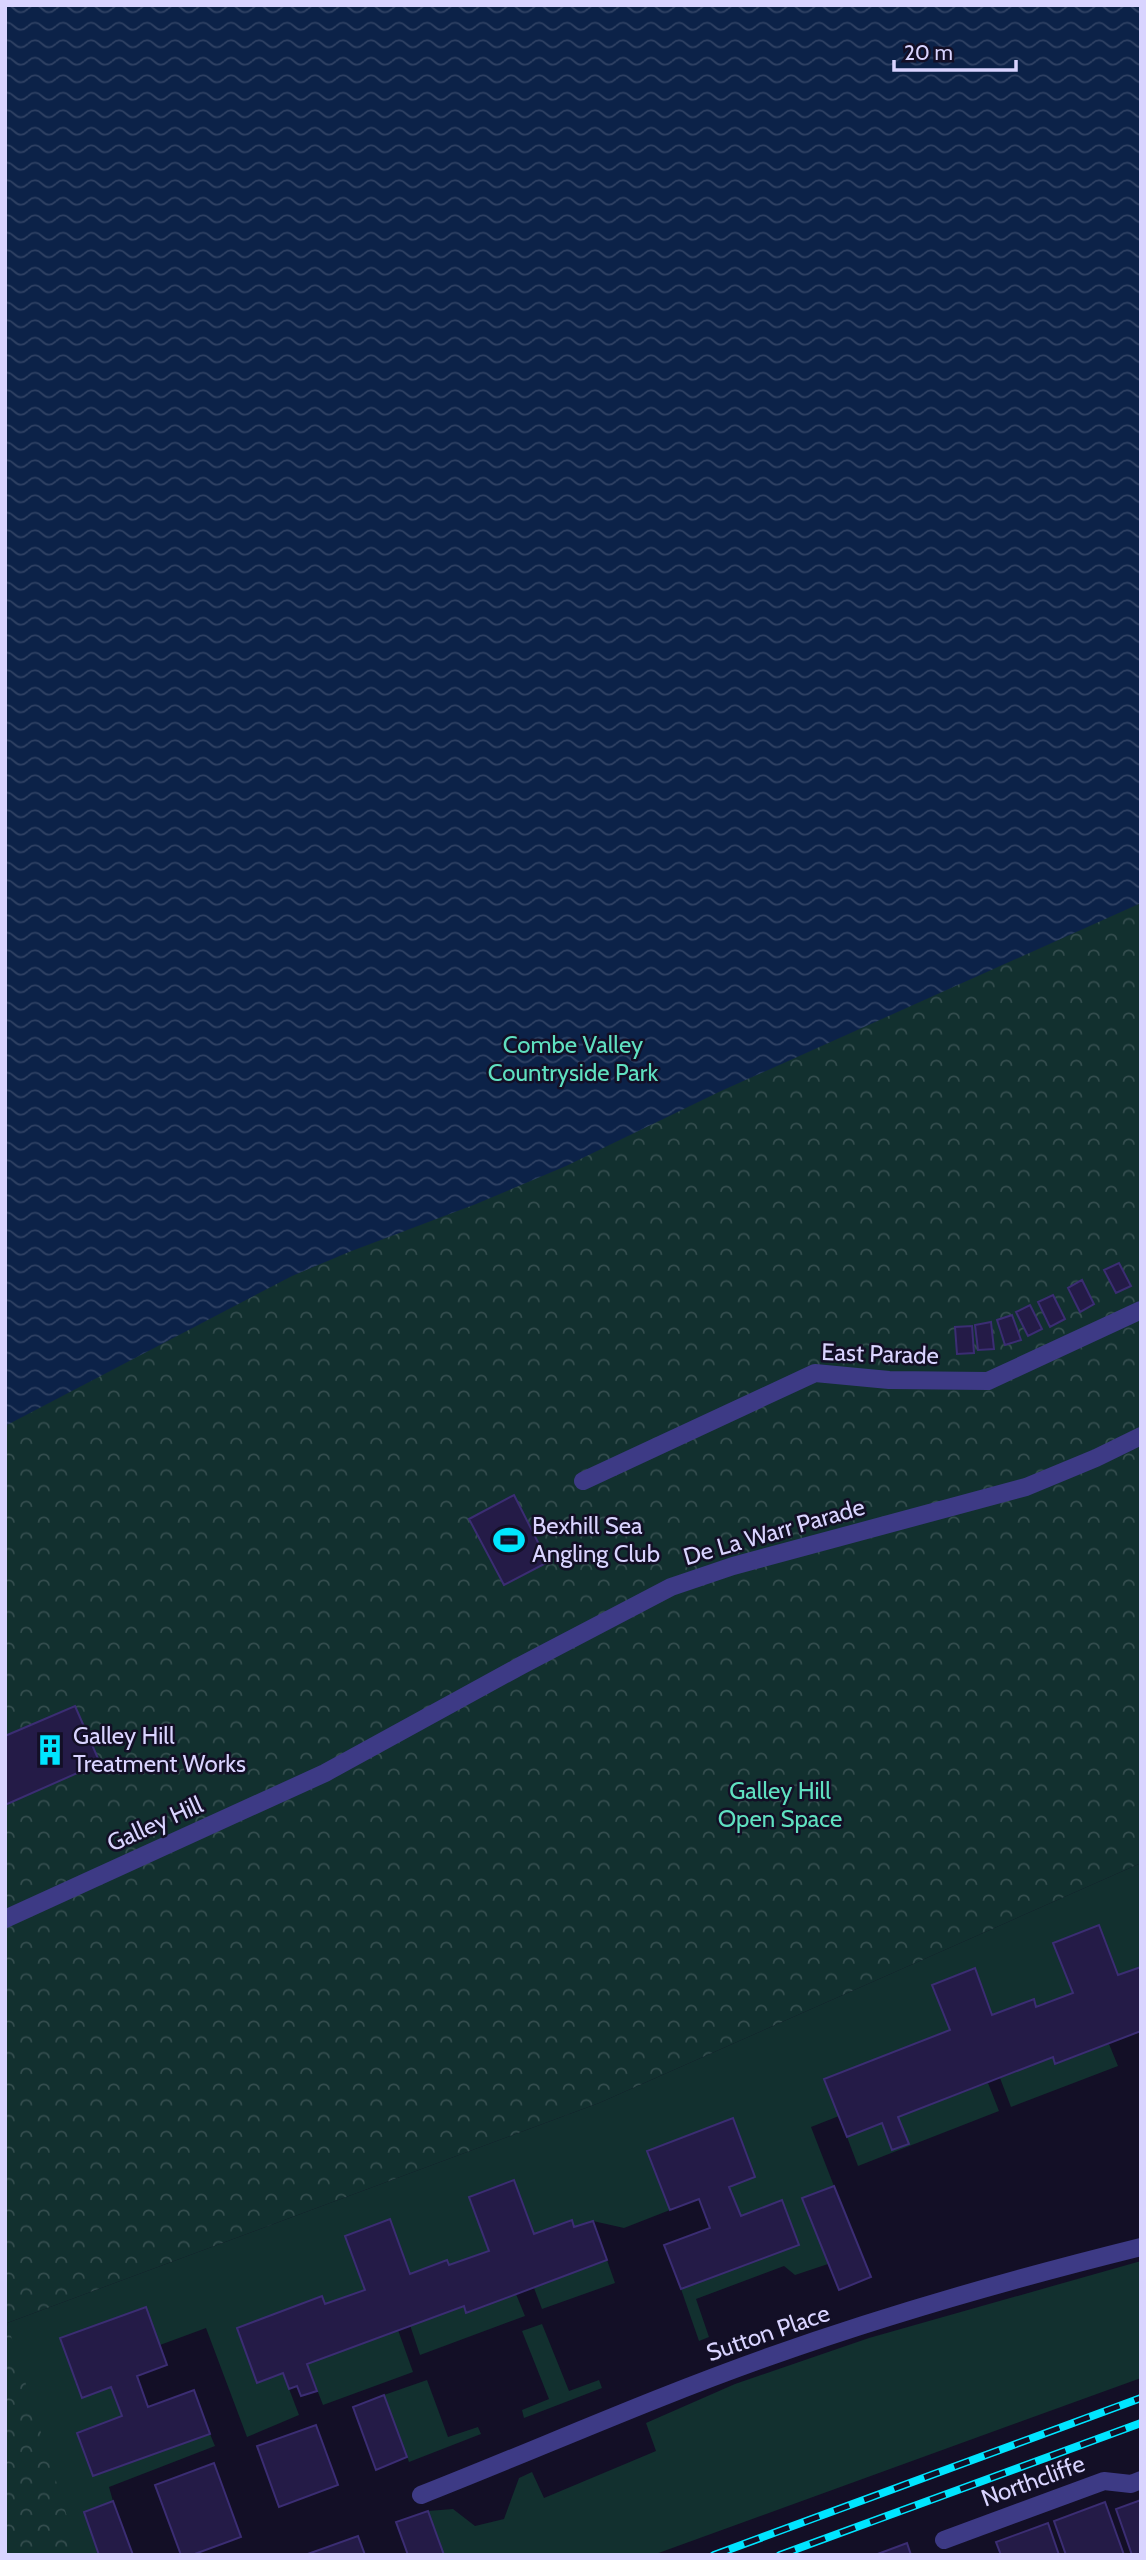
<svg xmlns="http://www.w3.org/2000/svg" width="1146" height="2560" font-family="Cabin,sans-serif">
<style>
.grass{fill:#12302f}
.forest{fill:url(#forest-crowns)}
.water{fill:url(#water-waves)}
.building{fill:#241b47;stroke:#3b2d73;stroke-width:2}
.lines{fill:none;stroke-linecap:round;stroke-linejoin:round}
.minor{stroke:#3d3a85;stroke-width:18}
.rail-casing{stroke:#00e5ff;stroke-width:8}
.rail{stroke:#130f26;stroke-width:5;stroke-dasharray:16;stroke-linecap:butt}
.labels{text-anchor:middle;stroke-width:5;stroke-linejoin:round;paint-order:stroke}
.park-label{font-size:24px;fill:#5fe0c0;stroke:#130f26}
.street-label{font-size:24px;fill:#d9d4ff;stroke:#130f26}
.poi-label{font-size:24px;fill:#d9d4ff;stroke:#130f26;text-anchor:start}
</style>
<defs>
<pattern id="forest-crowns" width="20" height="18" patternUnits="userSpaceOnUse" patternTransform="scale(1.75)"><rect width="20" height="18" fill="#12302f"/><path d="M2 6a3 3 0 1 1 6 0M12 15a3 3 0 1 1 6 0" fill="none" stroke="#344d4e"/></pattern>
<pattern id="water-waves" width="16" height="10" patternUnits="userSpaceOnUse" patternTransform="scale(1.75)"><rect width="16" height="10" fill="#0c2248"/><path d="M0 5q4-4 8 0t8 0" fill="none" stroke="#2f4163"/></pattern>
</defs>
<rect width="100%" height="100%" fill="#130f26"/>
<path class="grass" d="M 1141,1863 L 1141,1967 L 1118,1975 L 1099,1925 L 1073,1993 L 1036,2007 L 1033,1999 L 992,2015 L 974,1968 L 932,1985 L 950,2030 L 824,2079 L 839,2116 L 811,2127 L 834,2186 L 803,2198 L 828,2264 L 795,2275 L 784,2266 L 696,2299 L 709,2337 L 699,2341 L 681,2289 L 799,2244 L 741,2216 L 729,2187 L 755,2177 L 733,2118 L 648,2151 L 670,2210 L 624,2228 L 593,2221 L 574,2227 L 571,2220 L 534,2234 L 514,2180 L 470,2197 L 489,2251 L 449,2265 L 447,2261 L 410,2274 L 390,2219 L 346,2236 L 365,2290 L 325,2304 L 322,2296 L 237,2328 L 257,2382 L 283,2373 L 299,2415 L 247,2437 L 206,2328 L 160,2345 L 145,2307 L 61,2338 L 111,2387 L 122,2416 L 77,2433 L 93,2476 L 210,2434 L 215,2446 L 109,2487 L 113,2501 L 84,2512 L 99,2555 L 53,2555 L 7,2323 L 599,2103 Z
M 1109,2044 L 1118,2066 L 1011,2107 L 1000,2078 L 1053,2057 L 1056,2064 Z
M 988,2083 L 999,2111 L 858,2166 L 847,2137 L 882,2123 L 892,2150 L 908,2144 L 898,2117 Z
M 607,2260 L 615,2283 L 542,2309 L 534,2288 Z
M 1141,2261 L 1141,2378 L 653,2555 L 444,2555 L 428,2511 L 453,2509 L 475,2526 L 504,2519 L 519,2478 L 532,2472 L 544,2498 L 656,2451 L 646,2423 L 735,2384 L 869,2338 Z
M 516,2294 L 525,2316 L 420,2355 L 410,2325 L 464,2306 L 467,2313 Z
M 542,2324 L 569,2391 L 599,2380 L 602,2388 L 524,2418 L 522,2410 L 549,2399 L 522,2331 Z
M 398,2330 L 413,2372 L 323,2405 L 307,2364 Z
M 427,2380 L 448,2437 L 478,2427 L 481,2434 L 409,2462 L 384,2395 Z"/>
<path class="forest" d="M 5,170 L 1141,254 L 1141,1863 L 599,2103 L 7,2323 L 79,2555 L 5,2555 Z"/>
<path class="water" d="M 5,5 L 1141,5 L 1141,903 L 721,1091 L 566,1166 L 476,1204 L 349,1252 L 292,1276 L 5,1426 Z"/>
<path class="building" d="M 1119,1263 L 1131,1286 L 1116,1293 L 1104,1270 Z
M 1082,1280 L 1094,1304 L 1080,1312 L 1068,1288 Z
M 1053,1295 L 1065,1319 L 1050,1327 L 1038,1302 Z
M 1030,1305 L 1042,1329 L 1028,1336 L 1016,1312 Z
M 1012,1315 L 1021,1340 L 1005,1345 L 997,1320 Z
M 991,1322 L 994,1349 L 978,1350 L 975,1325 Z
M 972,1326 L 974,1353 L 957,1354 L 955,1327 Z
M 514,1495 L 548,1562 L 504,1585 L 469,1519 Z
M 75,1706 L 100,1763 L 5,1805 L 5,1736 Z
M 1099,1925 L 1118,1975 L 1141,1967 L 1141,2031 L 1055,2064 L 1053,2057 L 898,2117 L 909,2144 L 892,2150 L 882,2123 L 847,2137 L 824,2079 L 950,2030 L 932,1985 L 975,1968 L 992,2015 L 1034,1999 L 1036,2007 L 1073,1993 L 1053,1943 Z
M 733,2118 L 755,2177 L 729,2187 L 741,2216 L 782,2200 L 799,2245 L 681,2289 L 664,2245 L 710,2228 L 699,2199 L 670,2210 L 647,2151 Z
M 514,2180 L 534,2234 L 572,2220 L 574,2227 L 593,2221 L 607,2260 L 466,2313 L 464,2306 L 307,2364 L 317,2391 L 301,2396 L 297,2386 L 289,2389 L 283,2373 L 257,2383 L 237,2328 L 322,2296 L 325,2304 L 365,2290 L 345,2236 L 390,2219 L 410,2274 L 447,2260 L 449,2265 L 489,2251 L 469,2197 Z
M 834,2186 L 871,2277 L 839,2290 L 802,2198 Z
M 146,2307 L 167,2365 L 137,2376 L 148,2407 L 194,2390 L 210,2434 L 93,2476 L 77,2433 L 122,2416 L 111,2387 L 82,2398 L 60,2338 Z
M 384,2395 L 407,2457 L 376,2470 L 353,2407 Z
M 316,2425 L 338,2485 L 279,2507 L 257,2446 Z
M 214,2463 L 241,2537 L 192,2555 L 181,2555 L 155,2485 Z
M 1141,2500 L 1141,2555 L 1132,2555 L 1116,2509 Z
M 113,2501 L 133,2555 L 99,2555 L 84,2512 Z
M 1105,2502 L 1124,2555 L 1066,2555 L 1054,2521 Z
M 428,2511 L 444,2555 L 408,2555 L 396,2522 Z
M 1048,2523 L 1059,2555 L 1001,2555 L 996,2542 Z
M 358,2536 L 365,2555 L 305,2555 Z
M 907,2543 L 911,2555 L 875,2555 Z"/>
<g class="lines">
<path class="minor" d="M 583,1481 L 815,1373 L 889,1380 L 988,1381 L 1141,1310
M 5,1919 L 325,1773 L 522,1665 L 671,1587 L 733,1566 L 1026,1487 L 1096,1458 L 1141,1436
M 421,2495 C 538,2449 652,2398 771,2356 C 892,2313 1016,2278 1141,2247
M 944,2540 L 1104,2481 L 1131,2484 L 1141,2480"/>
<defs>
<path id="rail" d="M 714,2555 L 1141,2398
M 780,2555 L 1141,2423"/>
</defs>
<use href="#rail" class="rail-casing"/>
<use href="#rail" class="rail"/>
</g>
<defs>
<symbol id="stadium-bare" viewBox="-9 -9 18 18"><path d="M0-5a6.5 5 0 1 0 0 10a6.5 5 0 1 0 0-10ZM-3.5-1.8h7v3.6h-7Z" fill="#00e5ff" stroke="#130f26" stroke-width="2.5" paint-order="stroke"/></symbol>
<symbol id="building-bare" viewBox="-9 -9 18 18"><path d="M-4-6H4V6H1V3H-1V6H-4ZM-2.5-4.3h1.7v1.8h-1.7ZM.8-4.3h1.7v1.8H.8ZM-2.5-1h1.7V.8h-1.7ZM.8-1h1.7V.8H.8Z" fill="#00e5ff" stroke="#130f26" stroke-width="2.5" paint-order="stroke"/></symbol>
</defs>
<g fill-rule="evenodd">
<use href="#stadium-bare" x="487" y="1518" width="44" height="44"/>
<use href="#building-bare" x="28" y="1728" width="44" height="44"/>
</g>
<g class="labels">
<g class="park-label">
<text x="573" y="1053">Combe Valley<tspan x="573" dy="28">Countryside Park</tspan></text>
<text x="780" y="1799">Galley Hill<tspan x="780" dy="28">Open Space</tspan></text>
</g>
<g class="street-label">
<text transform="translate(880 1354) rotate(2)" y="8">East Parade</text>
<text transform="translate(774 1532) rotate(-16)" y="8">De La Warr Parade</text>
<text transform="translate(155 1824) rotate(-24)" y="8">Galley Hill</text>
<text transform="translate(768 2333) rotate(-19)" y="8">Sutton Place</text>
<text transform="translate(1033 2481) rotate(-20)" y="8">Northcliffe</text>
</g>
<g class="poi-label">
<text x="532" y="1534">Bexhill Sea<tspan x="532" dy="28">Angling Club</tspan></text>
<text x="73" y="1744">Galley Hill<tspan x="73" dy="28">Treatment Works</tspan></text>
</g>
</g>
<rect width="1146" height="2560" fill="none" stroke="#d9d4ff" stroke-width="14"/>
<path d="M894 60v10h122v-10" fill="none" stroke="#d9d4ff" stroke-width="3.5"/>
<text x="904" y="60" font-size="21" fill="#d9d4ff" stroke="#130f26" stroke-width="5" paint-order="stroke">20 m</text>
</svg>
